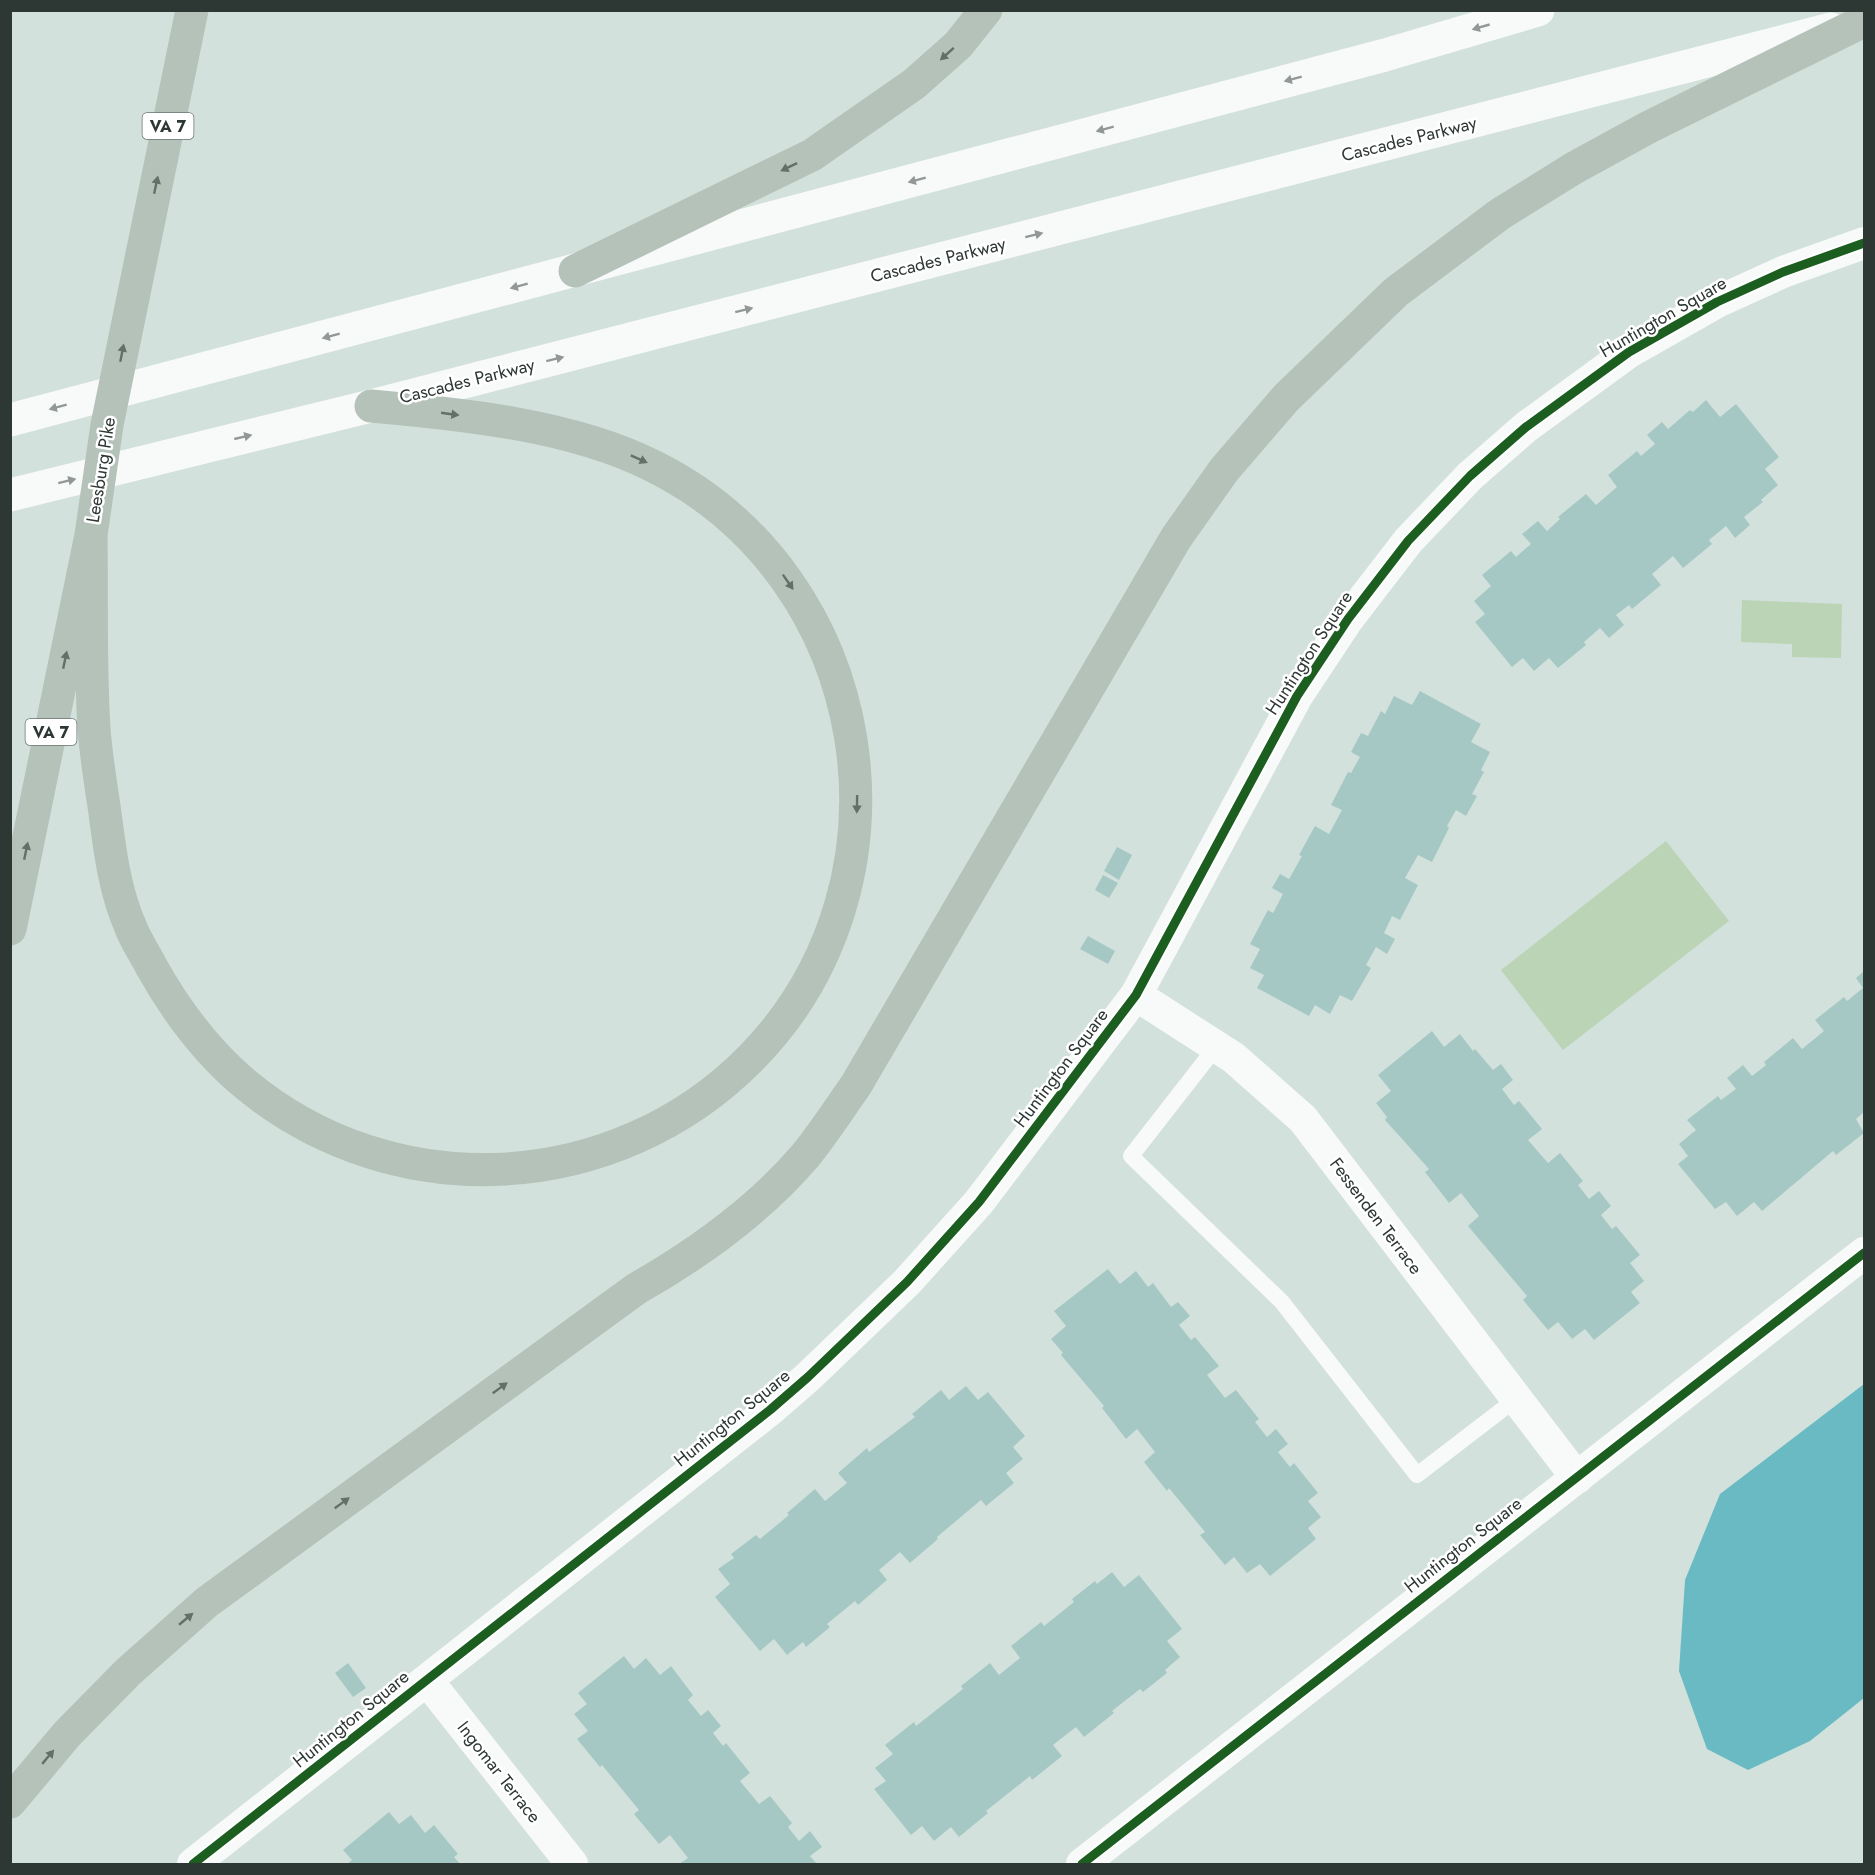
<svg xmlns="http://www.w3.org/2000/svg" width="1875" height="1875" font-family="Jost,sans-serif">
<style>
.green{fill:#bad4b5}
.water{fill:#69bac3}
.building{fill:#a6c8c4}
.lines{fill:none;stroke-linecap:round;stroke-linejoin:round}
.lane{stroke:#f8fafa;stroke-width:16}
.street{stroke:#f8fafa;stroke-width:32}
.secondary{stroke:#f8fafa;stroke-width:33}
.highway{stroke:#b5c2ba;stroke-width:33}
.cycleway-casing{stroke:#fff;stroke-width:13}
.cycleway{stroke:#1b5e20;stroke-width:9}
.oneway{fill:#929896}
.oneway2{fill:#636f69}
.labels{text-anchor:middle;stroke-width:5;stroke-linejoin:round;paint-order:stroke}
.shield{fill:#fff;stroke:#6c7370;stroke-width:1.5}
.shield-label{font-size:16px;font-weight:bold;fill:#2d3733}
.street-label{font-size:18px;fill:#2d3733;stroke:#fff}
</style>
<rect width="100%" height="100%" fill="#d3e1dc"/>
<path class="green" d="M 1742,600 L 1842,604 L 1841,658 L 1792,657 L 1792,644 L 1741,642 Z
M 1666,841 L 1729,921 L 1563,1050 L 1501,970 Z"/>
<path class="water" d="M 1864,1384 L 1864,1698 L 1810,1741 L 1748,1770 L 1707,1749 L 1679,1671 L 1685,1580 L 1720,1494 Z"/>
<path class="building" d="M 1706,400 L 1720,417 L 1736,404 L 1779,457 L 1765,469 L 1778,485 L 1761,500 L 1763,502 L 1744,517 L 1750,525 L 1735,538 L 1726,526 L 1709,540 L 1712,544 L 1683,568 L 1673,556 L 1652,574 L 1661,585 L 1632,609 L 1629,605 L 1616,615 L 1624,625 L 1609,638 L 1600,628 L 1584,642 L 1586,645 L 1558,668 L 1549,658 L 1534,671 L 1523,658 L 1512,667 L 1475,622 L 1485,614 L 1474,601 L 1491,586 L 1482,575 L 1511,551 L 1516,557 L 1531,544 L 1522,534 L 1538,521 L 1547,531 L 1560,519 L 1558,517 L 1586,494 L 1596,505 L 1617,487 L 1608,475 L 1637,451 L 1641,456 L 1655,444 L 1647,435 L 1662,422 L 1668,429 L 1690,410 L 1693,412 Z
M 1420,691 L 1481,724 L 1471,742 L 1490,752 L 1481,770 L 1484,772 L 1472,794 L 1477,796 L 1466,816 L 1456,810 L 1447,826 L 1449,828 L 1432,862 L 1418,855 L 1405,878 L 1418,885 L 1400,920 L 1392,916 L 1384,933 L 1395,939 L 1387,954 L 1376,947 L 1366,965 L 1371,968 L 1352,1001 L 1340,995 L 1330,1014 L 1315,1005 L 1309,1016 L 1257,988 L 1264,975 L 1250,968 L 1260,949 L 1250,944 L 1268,910 L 1273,913 L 1283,894 L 1272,888 L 1280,874 L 1289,879 L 1302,856 L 1299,855 L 1315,826 L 1329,834 L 1342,810 L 1331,805 L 1348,772 L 1351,773 L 1360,757 L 1351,752 L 1361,733 L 1368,736 L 1381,711 L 1385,714 L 1394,696 L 1412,705 Z
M 1117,847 L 1132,855 L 1119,880 L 1104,871 Z
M 1103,875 L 1118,883 L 1109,898 L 1095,890 Z
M 1088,936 L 1115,951 L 1108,964 L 1080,949 Z
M 1864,971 L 1864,1112 L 1856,1119 L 1864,1133 L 1836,1155 L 1833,1151 L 1762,1211 L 1754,1202 L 1737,1216 L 1726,1202 L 1715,1209 L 1678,1164 L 1688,1156 L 1679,1144 L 1696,1130 L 1687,1120 L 1718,1096 L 1721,1100 L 1736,1089 L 1727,1078 L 1743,1065 L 1752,1076 L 1766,1065 L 1764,1062 L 1793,1038 L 1802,1049 L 1824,1031 L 1815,1020 L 1844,997 L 1847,1001 L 1863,988 L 1856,978 Z
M 1432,1031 L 1444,1047 L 1460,1034 L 1473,1051 L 1475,1049 L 1493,1070 L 1501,1064 L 1513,1080 L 1502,1089 L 1514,1105 L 1519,1101 L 1542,1129 L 1528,1140 L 1548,1163 L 1560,1153 L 1583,1181 L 1578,1185 L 1589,1199 L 1599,1191 L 1611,1206 L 1601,1215 L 1612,1229 L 1616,1226 L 1640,1255 L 1630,1263 L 1644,1281 L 1631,1292 L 1640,1303 L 1594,1340 L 1585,1329 L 1572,1339 L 1558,1322 L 1548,1330 L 1523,1300 L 1527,1296 L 1468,1226 L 1479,1216 L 1461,1193 L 1449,1203 L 1425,1172 L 1429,1169 L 1385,1120 L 1387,1117 L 1376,1103 L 1391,1091 L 1378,1075 Z
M 1108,1269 L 1120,1284 L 1136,1271 L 1148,1287 L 1153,1283 L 1171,1307 L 1178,1302 L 1190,1316 L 1179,1325 L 1191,1340 L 1195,1337 L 1219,1366 L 1207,1375 L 1225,1398 L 1236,1390 L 1259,1419 L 1255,1422 L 1267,1437 L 1276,1429 L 1288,1444 L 1278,1452 L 1290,1467 L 1294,1463 L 1318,1493 L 1308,1501 L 1321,1517 L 1308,1528 L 1316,1539 L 1270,1576 L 1260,1564 L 1247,1573 L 1234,1557 L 1225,1565 L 1200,1535 L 1205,1532 L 1169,1488 L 1167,1491 L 1144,1462 L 1155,1452 L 1137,1429 L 1126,1439 L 1102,1408 L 1104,1406 L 1061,1355 L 1063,1353 L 1051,1339 L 1066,1326 L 1054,1311 Z
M 966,1386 L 978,1400 L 988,1392 L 1025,1436 L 1013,1447 L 1023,1459 L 1006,1473 L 1014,1483 L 986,1506 L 981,1500 L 937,1537 L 938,1539 L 910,1563 L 900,1552 L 879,1570 L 887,1580 L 858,1605 L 855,1601 L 827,1624 L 830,1627 L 806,1647 L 803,1642 L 787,1655 L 774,1639 L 760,1651 L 715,1597 L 730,1584 L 718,1569 L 734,1558 L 731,1554 L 756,1535 L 760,1539 L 789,1515 L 787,1513 L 815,1489 L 825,1501 L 847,1483 L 838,1473 L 867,1448 L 869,1452 L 915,1417 L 912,1414 L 941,1390 L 949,1400 Z
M 1112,1572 L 1124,1587 L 1139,1575 L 1182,1629 L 1167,1641 L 1180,1657 L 1165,1670 L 1167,1673 L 1143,1692 L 1140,1689 L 1112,1711 L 1114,1713 L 1084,1737 L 1076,1727 L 1053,1745 L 1062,1756 L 1032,1780 L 1030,1776 L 986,1811 L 988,1813 L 959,1837 L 951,1827 L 934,1841 L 922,1826 L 911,1835 L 874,1789 L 886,1781 L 875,1768 L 893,1754 L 885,1745 L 914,1722 L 916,1726 L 963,1689 L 961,1686 L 990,1663 L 999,1675 L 1020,1658 L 1011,1646 L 1041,1622 L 1044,1626 L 1074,1602 L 1072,1599 L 1095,1581 L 1097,1584 Z
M 624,1656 L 634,1669 L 646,1658 L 660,1675 L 671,1666 L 693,1695 L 688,1700 L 701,1716 L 708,1710 L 721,1726 L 713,1733 L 723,1746 L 726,1743 L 750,1773 L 740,1781 L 759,1804 L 770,1796 L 792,1823 L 788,1827 L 799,1841 L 810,1831 L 822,1847 L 810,1856 L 817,1864 L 679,1864 L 688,1858 L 670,1835 L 659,1844 L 634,1814 L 639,1810 L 602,1765 L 600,1767 L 577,1739 L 588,1731 L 574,1714 L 587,1704 L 578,1693 Z
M 348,1663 L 366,1688 L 353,1697 L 335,1673 Z
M 389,1812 L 399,1824 L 411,1815 L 425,1833 L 434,1825 L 458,1854 L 454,1857 L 460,1864 L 347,1864 L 352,1860 L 343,1850 Z"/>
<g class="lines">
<path class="lane" d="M 1216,1047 L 1131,1156 L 1282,1302 L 1417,1475 L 1516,1399"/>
<path class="street" d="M 1136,995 L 1234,1058 L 1303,1119 L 1577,1478
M 427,1680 L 572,1864
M 193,1864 L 770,1410 L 808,1377 L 907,1282 L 979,1202 L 1136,995 L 1297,696 L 1348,619 L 1408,541 L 1470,476 L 1526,427 L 1629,352 L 1717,302 L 1783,272 L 1864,243
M 1082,1864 L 1864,1253"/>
<path class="secondary" d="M 10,420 L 1385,55 L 1538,10
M 10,495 L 371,406 L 1831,29"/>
<path class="highway" d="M 575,271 L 812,155 L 914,84 L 958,45 L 986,10
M 91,535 C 92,599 90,664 94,728 C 96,757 101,785 105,813 C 110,852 115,892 131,928 C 136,941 145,954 151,966 C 175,1009 206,1051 244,1083 C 394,1208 615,1196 751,1058 C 925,881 875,576 653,466 C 572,425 461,414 371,406
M 10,929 L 91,535 L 107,425 L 192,10
M 10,1802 L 67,1734 L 128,1672 L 207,1602 L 636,1289 C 699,1253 758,1211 805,1156 C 823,1134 839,1109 856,1085 L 1176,538 L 1224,470 L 1286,398 L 1396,292 L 1500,214 L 1574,168 L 1649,127 L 1864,21"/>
<defs>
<path id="cycleway" d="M 193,1864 L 770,1410 L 808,1377 L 907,1282 L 979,1202 L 1136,995 L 1297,696 L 1348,619 L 1408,541 L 1470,476 L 1526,427 L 1629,352 L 1717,302 L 1783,272 L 1864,243
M 1082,1864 L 1864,1253"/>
</defs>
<use href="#cycleway" class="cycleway-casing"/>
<use href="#cycleway" class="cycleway"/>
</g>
<defs><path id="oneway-solid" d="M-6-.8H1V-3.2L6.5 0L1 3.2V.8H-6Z" transform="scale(1.5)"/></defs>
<g class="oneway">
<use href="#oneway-solid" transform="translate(1481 27) rotate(164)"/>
<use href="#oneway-solid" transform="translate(1293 79) rotate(165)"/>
<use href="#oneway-solid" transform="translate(1105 129) rotate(165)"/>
<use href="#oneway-solid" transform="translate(917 180) rotate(165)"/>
<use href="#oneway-solid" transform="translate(1034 235) rotate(-14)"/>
<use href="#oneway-solid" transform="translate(519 286) rotate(165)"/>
<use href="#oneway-solid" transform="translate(744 310) rotate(-14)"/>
<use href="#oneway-solid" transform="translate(331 336) rotate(165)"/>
<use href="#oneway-solid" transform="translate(555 359) rotate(-14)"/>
<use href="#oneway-solid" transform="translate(58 407) rotate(165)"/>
<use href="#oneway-solid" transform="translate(243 437) rotate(-13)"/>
<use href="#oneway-solid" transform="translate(67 481) rotate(-14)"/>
</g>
<g class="oneway2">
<use href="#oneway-solid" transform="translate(947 54) rotate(138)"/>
<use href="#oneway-solid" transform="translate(789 167) rotate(154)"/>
<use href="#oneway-solid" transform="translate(156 185) rotate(-78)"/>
<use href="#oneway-solid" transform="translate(122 353) rotate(-79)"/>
<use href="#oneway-solid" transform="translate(450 414) rotate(8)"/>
<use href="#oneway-solid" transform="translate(639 459) rotate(24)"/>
<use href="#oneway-solid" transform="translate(788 582) rotate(55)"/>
<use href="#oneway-solid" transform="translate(65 660) rotate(-78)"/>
<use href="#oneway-solid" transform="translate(857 804) rotate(91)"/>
<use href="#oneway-solid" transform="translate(26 851) rotate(-78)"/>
<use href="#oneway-solid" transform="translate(500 1388) rotate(-36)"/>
<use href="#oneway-solid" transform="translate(342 1503) rotate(-36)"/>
<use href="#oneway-solid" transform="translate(186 1619) rotate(-40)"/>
<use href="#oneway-solid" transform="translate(48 1757) rotate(-50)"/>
</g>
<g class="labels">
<g class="shield">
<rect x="142.5" y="113" width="51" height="26" rx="4.5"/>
<rect x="25.5" y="719" width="51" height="26" rx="4.5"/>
</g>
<g class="shield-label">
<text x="168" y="132">VA 7</text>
<text x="51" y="738">VA 7</text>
</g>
<g class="street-label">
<text transform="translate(1409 139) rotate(-14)" y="6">Cascades Parkway</text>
<text transform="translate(938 260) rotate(-14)" y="6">Cascades Parkway</text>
<text transform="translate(1663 317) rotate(-30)" y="6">Huntington Square</text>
<text transform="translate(467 381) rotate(-14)" y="6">Cascades Parkway</text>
<text transform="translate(101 470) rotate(-81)" y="6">Leesburg Pike</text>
<text transform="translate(1309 653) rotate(-57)" y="6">Huntington Square</text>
<text transform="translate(1061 1068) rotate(-53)" y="6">Huntington Square</text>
<text transform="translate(1376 1216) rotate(53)" y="6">Fessenden Terrace</text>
<text transform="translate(732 1418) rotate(-39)" y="6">Huntington Square</text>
<text transform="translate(1463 1545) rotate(-38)" y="6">Huntington Square</text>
<text transform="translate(351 1719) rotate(-39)" y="6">Huntington Square</text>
<text transform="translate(499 1772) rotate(52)" y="6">Ingomar Terrace</text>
</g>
</g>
<rect width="1875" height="1875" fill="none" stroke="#2d3733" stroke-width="24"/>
</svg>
